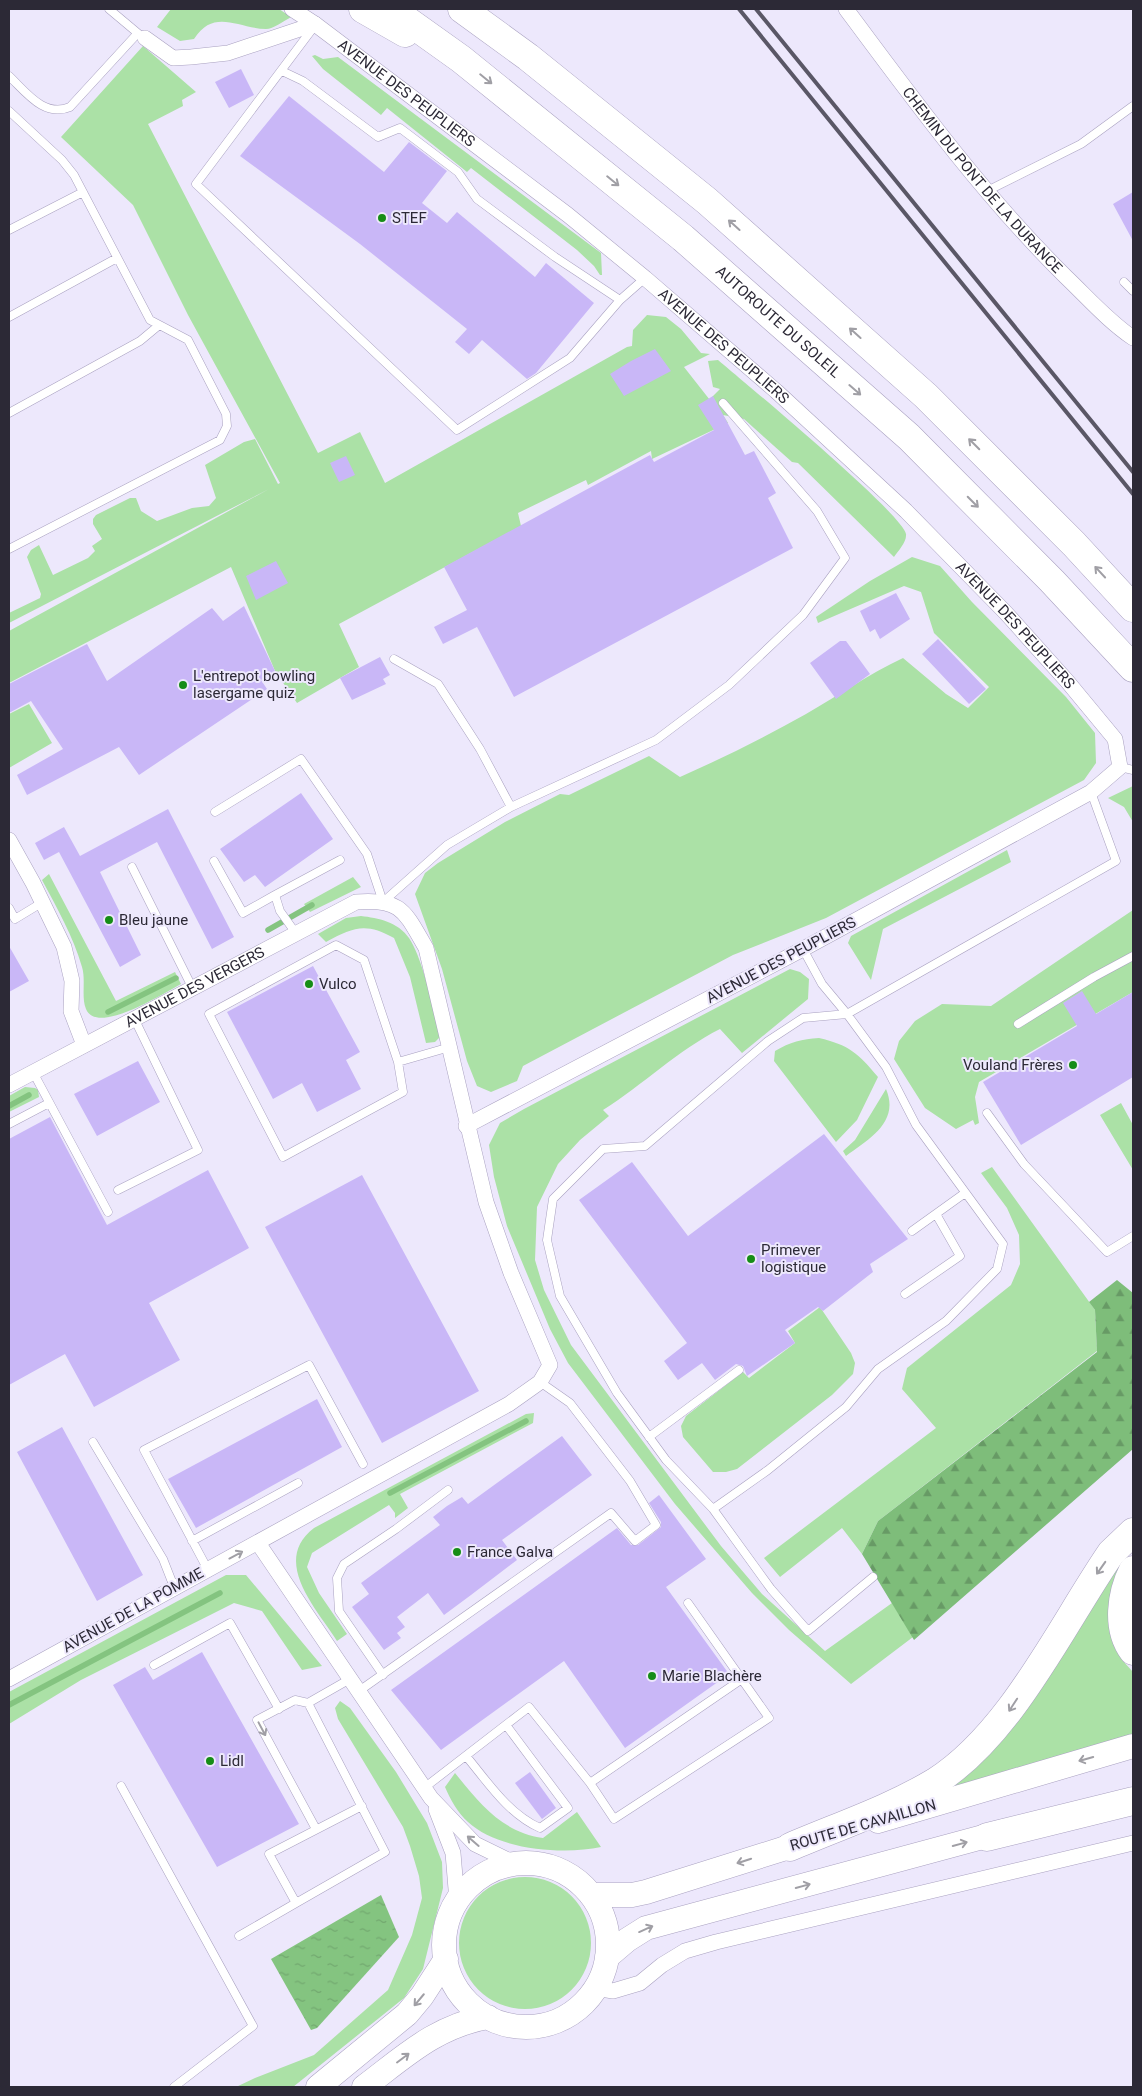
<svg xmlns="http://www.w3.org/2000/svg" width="1142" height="2096" font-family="Roboto,sans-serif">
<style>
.grass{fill:#abe1a6}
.forest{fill:url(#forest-firs)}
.water{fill:url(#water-ripples)}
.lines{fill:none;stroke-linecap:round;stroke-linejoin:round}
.stream{stroke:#84c480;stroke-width:5.5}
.building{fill:#c9b7f7}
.lane-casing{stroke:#a9a1c0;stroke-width:9}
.street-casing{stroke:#a9a1c0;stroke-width:16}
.primary-casing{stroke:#a9a1c0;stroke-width:25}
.highway-casing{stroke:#a9a1c0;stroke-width:29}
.lane{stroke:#fff;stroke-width:8}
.street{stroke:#fff;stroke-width:15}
.primary{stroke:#fff;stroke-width:24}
.highway{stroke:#fff;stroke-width:28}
.rail{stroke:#5a5766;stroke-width:4}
.oneway{stroke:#a09fa5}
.poi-dot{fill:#168d17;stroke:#ede8fc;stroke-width:2}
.labels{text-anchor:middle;stroke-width:4;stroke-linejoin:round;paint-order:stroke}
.street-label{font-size:15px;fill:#2c2936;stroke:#ede8fc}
.poi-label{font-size:15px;fill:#2c2936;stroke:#ede8fc;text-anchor:start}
</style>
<defs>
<pattern id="forest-firs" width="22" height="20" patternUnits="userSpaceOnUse" patternTransform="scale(1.25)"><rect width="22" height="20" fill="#7ebd7a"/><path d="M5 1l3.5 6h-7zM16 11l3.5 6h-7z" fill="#679a65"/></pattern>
<pattern id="water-ripples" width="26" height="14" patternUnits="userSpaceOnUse" patternTransform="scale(1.25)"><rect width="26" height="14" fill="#84c480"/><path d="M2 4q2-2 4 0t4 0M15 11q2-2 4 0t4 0" fill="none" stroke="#72a86f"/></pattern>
</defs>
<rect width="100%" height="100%" fill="#ede8fc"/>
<path class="grass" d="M 171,9 L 279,9 L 291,17 C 284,21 273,29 266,29 C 237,28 214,8 194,39 L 180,41 L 157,27 Z
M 143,46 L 196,92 L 182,100 L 183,106 L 148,124 L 318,453 L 360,432 L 385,483 L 627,347 L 632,346 L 633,330 L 647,315 L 666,317 L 681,329 L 701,353 L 710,354 L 684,367 L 717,409 L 711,398 L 720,389 L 713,387 L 708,361 L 718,360 C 744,382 902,513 906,534 C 907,542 898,551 894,557 L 798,463 L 792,462 L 744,419 L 723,415 L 728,423 L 652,459 L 651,451 L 588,485 L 586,480 L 518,513 L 521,526 L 339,624 L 359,667 L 297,703 L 275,671 L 231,567 L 9,683 L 9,631 L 269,489 L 9,623 L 9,613 L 40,598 L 41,594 L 27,557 L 31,550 L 39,545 L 53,575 L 88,558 L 95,551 L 92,546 L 102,539 L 93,524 L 93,519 L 96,515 L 130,498 L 136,498 L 141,511 L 157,521 L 192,508 L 209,506 L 216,498 L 205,465 L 244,442 L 255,439 L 278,484 L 280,483 L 188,315 L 133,205 L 61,137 Z
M 315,55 L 323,59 L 338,57 L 601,253 L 602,275 L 600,275 L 594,266 L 577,250 L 471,168 L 467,172 L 387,108 L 381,115 L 323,69 L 312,56 Z
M 912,557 L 940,566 L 972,602 L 1066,697 L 1095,733 L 1096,763 L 1084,780 L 826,918 L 733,955 L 523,1066 L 517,1081 L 491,1092 L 477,1086 L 467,1061 L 442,969 L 415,894 L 425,873 L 438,863 L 505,822 L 560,794 L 569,795 L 649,756 L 680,777 C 723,758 765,737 806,714 C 839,695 869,674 903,658 L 946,694 L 968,708 L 989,687 L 934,633 L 921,592 L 904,586 L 818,623 L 816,617 L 870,581 Z
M 29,704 L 52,743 L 9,768 L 9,714 Z
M 1133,786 L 1133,822 L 1124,807 L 1108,798 Z
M 1007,850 L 1011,862 L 883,929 L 871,980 L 848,943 L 851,936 Z
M 49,874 L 116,1001 L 175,972 L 181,984 C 164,993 97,1036 86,1009 C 81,997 86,980 82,967 C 73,936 57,908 42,880 Z
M 353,877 L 361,887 L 310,912 L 304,904 Z
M 1133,910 L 1133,992 L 979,1082 L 975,1097 L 979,1123 L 975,1125 L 973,1120 L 956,1129 L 925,1108 L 894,1059 L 899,1041 L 915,1021 L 942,1004 L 991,1006 Z
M 361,916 C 378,918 398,922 409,938 C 423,959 432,1005 439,1031 L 439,1038 L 435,1042 L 426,1043 L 410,977 L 394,938 C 366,922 353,927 326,942 L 318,934 L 346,918 Z
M 790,969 L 800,972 L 809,979 L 808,999 L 742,1053 L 720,1029 C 678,1050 643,1085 603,1110 L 609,1116 L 580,1140 L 558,1164 L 537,1207 L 535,1260 L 544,1290 L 571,1345 L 721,1546 L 762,1594 L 825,1651 L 892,1603 L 913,1637 L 851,1684 L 789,1630 L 752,1593 L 675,1504 L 568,1363 L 550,1329 L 507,1226 L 494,1177 L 489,1145 L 500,1123 L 524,1109 Z
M 819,1038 C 849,1045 858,1053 878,1077 L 857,1120 L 836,1142 L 774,1061 L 775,1051 C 790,1042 802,1039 819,1038 Z
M 25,1087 L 35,1088 L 38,1090 L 39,1097 L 9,1112 L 9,1096 Z
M 886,1089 C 900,1122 869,1139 846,1156 L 843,1151 L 855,1140 Z
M 1121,1103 L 1133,1125 L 1133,1170 L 1100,1115 Z
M 992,1167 L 1095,1310 L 1097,1351 L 878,1521 L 862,1554 L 842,1528 L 780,1577 L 764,1558 L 936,1428 L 902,1389 L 907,1368 L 1011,1285 L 1020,1264 L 1019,1235 L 1007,1208 L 981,1173 Z
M 820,1307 L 851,1353 L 855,1363 L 853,1374 L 832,1395 L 737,1469 L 726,1472 L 713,1472 L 683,1437 L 681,1426 L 686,1416 L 743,1372 L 749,1378 L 795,1343 L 788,1331 Z
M 534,1413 L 533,1423 L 400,1494 L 408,1508 L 395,1518 L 395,1513 L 389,1505 L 312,1553 L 307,1567 L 319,1593 L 347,1634 L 337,1641 C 316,1608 271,1561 314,1528 L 526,1414 Z
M 1129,1552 L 1114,1585 L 1112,1632 L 1123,1661 L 1133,1672 L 1133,1738 L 942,1792 L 989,1754 L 1013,1724 L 1095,1596 Z
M 226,1575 L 246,1575 L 322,1666 L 302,1670 L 262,1611 L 234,1603 L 81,1680 L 9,1724 L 9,1692 Z
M 340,1701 L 350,1708 L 396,1772 L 427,1823 L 442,1862 L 443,1888 L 423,1969 L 404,1998 L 293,2087 L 236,2087 L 255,2078 L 314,2055 L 388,1990 L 412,1935 L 422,1898 L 419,1876 L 410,1846 L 403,1827 L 338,1719 L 335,1708 Z
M 455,1773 C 480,1804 502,1832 543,1838 L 577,1812 L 601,1847 C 563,1855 498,1850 468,1822 C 458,1813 450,1799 445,1787 Z
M459 1943a66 66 0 1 1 132 0a66 66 0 1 1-132 0Z"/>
<path class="forest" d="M 1117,1280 L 1133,1293 L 1133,1449 L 914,1640 L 862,1554 L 878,1521 L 1097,1352 L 1095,1310 L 1089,1302 Z"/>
<path class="water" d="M 381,1895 L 399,1937 L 317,2028 L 311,2030 L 271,1959 Z"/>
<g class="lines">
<path class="stream" d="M 268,930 L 312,905
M 108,1012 L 176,978
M 9,1106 L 29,1095
M 390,1493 L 526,1421
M 9,1705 L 220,1593"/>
</g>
<path class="building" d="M 241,69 L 254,95 L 229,108 L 215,82 Z
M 289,96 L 384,172 L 409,142 L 447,171 L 422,203 L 447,223 L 457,212 L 535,277 L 546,263 L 594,303 L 536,373 L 527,379 L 482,340 L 469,354 L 455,342 L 467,329 L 360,244 L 240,156 Z
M 1133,192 L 1133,241 L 1113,204 Z
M 655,349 L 671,371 L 624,396 L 610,374 L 631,361 Z
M 713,396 L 745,455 L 754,451 L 776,493 L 768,498 L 793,548 L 514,697 L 477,627 L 443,644 L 434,627 L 467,610 L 444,567 L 650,455 L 654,462 L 714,430 L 698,405 Z
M 346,456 L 355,475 L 339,482 L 330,463 Z
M 276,561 L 288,583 L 256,600 L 246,576 Z
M 896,593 L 910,619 L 880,639 L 875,629 L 870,632 L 860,611 Z
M 244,606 L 275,671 L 261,680 L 267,689 L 139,775 L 119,747 L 27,795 L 17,775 L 63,749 L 31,701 L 9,713 L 9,684 L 87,644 L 107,681 L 212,608 L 223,621 Z
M 938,639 L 986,689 L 969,704 L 922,654 Z
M 840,641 L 846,641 L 870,674 L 836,699 L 810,663 Z
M 380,657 L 390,675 L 383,679 L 386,684 L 352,700 L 340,678 Z
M 301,793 L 333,839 L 265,887 L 255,875 L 244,882 L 220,849 Z
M 168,809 L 234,937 L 212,949 L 157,842 L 100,872 L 141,955 L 120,967 L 59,852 L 44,860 L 35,843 L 64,827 L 80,856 Z
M 9,946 L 29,981 L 9,992 Z
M 313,966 L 360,1052 L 346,1060 L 361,1089 L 317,1112 L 302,1083 L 273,1099 L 227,1012 Z
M 1082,991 L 1096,1014 L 1133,992 L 1133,1077 L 1021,1145 L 983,1082 L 1077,1026 L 1063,1003 Z
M 138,1061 L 160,1102 L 97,1136 L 74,1094 Z
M 50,1117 L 107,1225 L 208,1170 L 249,1248 L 149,1303 L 180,1360 L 94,1407 L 65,1354 L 9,1385 L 9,1139 Z
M 824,1134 L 908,1239 L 870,1264 L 873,1272 L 823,1311 L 818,1307 L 785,1330 L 795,1343 L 747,1376 L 743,1366 L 736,1364 L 715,1380 L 702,1363 L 678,1380 L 664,1361 L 687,1343 L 579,1200 L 632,1162 L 688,1236 Z
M 362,1175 L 479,1391 L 382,1443 L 265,1227 Z
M 317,1399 L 342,1447 L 196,1528 L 168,1479 Z
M 62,1427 L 143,1575 L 97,1601 L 17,1452 Z
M 562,1436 L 592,1475 L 502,1540 L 517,1560 L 471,1595 L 444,1615 L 428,1593 L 397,1617 L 405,1627 L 397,1633 L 401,1638 L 384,1650 L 352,1607 L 369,1594 L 361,1583 L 440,1525 L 433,1517 L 447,1506 L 462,1497 L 468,1504 Z
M 659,1495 L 706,1559 L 666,1587 L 729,1674 L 625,1748 L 564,1661 L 441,1750 L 391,1690 L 617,1528 L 631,1545 L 638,1545 L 661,1527 L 661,1522 L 649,1503 Z
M 202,1652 L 299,1824 L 217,1867 L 113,1685 L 145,1667 L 153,1680 Z
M 530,1772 L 556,1808 L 542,1819 L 515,1783 Z"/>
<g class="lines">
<defs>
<path id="lane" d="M 109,9 L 140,35
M 313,28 L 196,184 L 457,430 L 570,358 L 620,300 L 645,278
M 282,71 L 303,81 L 378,137 L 400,128 L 458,172 L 477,199 L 555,257 L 620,300
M 9,76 C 26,92 44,118 70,107 L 137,34
M 9,111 L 62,160 L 74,175 L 150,320 L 188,340 L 226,414 L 227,426 L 220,440 L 9,549
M 987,191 L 1081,144 L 1133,106
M 9,230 L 83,192
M 1124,282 L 1133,291
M 9,317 L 117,258
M 9,413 L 140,341 L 158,326
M 394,659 L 438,684 L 480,749 L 511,807
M 1120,767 L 1133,770
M 215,812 L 301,759 L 367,854 L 383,902 L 447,845 L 511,807 L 656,740 L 729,685 L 803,615 L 845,558 L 817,511 L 723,403
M 214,861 L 243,913 L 275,895
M 132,867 L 192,987
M 9,908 L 15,919 L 43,902
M 295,932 L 280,911 L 275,895 L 340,860
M 803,949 L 822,984 L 847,1014 L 803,1018 L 768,1041 L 645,1146 L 603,1149 L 553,1199 L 547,1240 L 560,1296 L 617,1393 L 666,1460 L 713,1509 L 768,1470 L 846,1407 L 878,1369 L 946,1321 L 997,1269 L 1003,1244 L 916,1125 L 886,1067 L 847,1014 L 1116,861 L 1091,792
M 1018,1024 L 1094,977 L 1133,956
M 398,1062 L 403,1092 L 283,1157 L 209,1014 L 336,945 L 364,960 L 398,1062 L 450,1047
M 33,1072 L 108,1212
M 987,1113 L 1024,1164 L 1107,1252 L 1133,1236
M 9,1124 L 49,1103
M 118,1190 L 198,1150 L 134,1018
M 912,1231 L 965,1193
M 905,1294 L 960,1256 L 936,1214
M 649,1437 L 739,1370
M 93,1442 L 163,1559 L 174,1587
M 713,1509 L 771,1589 L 808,1631 L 873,1577
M 192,1541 L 298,1483
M 208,1570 L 144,1450 L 309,1365 L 363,1464
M 154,1665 L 230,1623 L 279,1709
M 383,1675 L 339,1611 L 337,1578 L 344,1564 L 396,1529 L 448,1490
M 359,1691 L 611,1513 L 635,1541 L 656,1525 L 630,1481 L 570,1403 L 540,1382
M 308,1703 L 385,1852 L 296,1903 L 269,1854 L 362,1806
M 466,1756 C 487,1781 508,1814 540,1828 L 568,1808 L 506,1725
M 590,1783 L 742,1679
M 121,1786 L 253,2026 L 174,2087
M 424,1788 L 529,1707 L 590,1783 L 614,1819 L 769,1718 L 688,1603
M 316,1829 L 257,1720 L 295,1700 L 308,1703 L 350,1679
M 239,1936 L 296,1903"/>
<g id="street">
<path id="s1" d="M 292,9 L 315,24 L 568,215 L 645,278 L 776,391 L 906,511 L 1006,613 L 1067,681 L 1115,739 L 1120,767 L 1091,792 L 803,949 L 466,1126"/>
<path id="s2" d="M 846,9 C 915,102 983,195 1066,277 C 1088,298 1108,321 1133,338"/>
<path d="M 145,38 L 173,58 L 191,57 L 228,53 L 315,24"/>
<path d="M 9,840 L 33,883 L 64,947 L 72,981 L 71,1011 L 84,1045"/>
<path id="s3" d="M 9,1085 L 356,902 C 402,898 405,912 426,948 L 486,1202 L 511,1273 L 550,1365 L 540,1382 L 509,1404 L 9,1679"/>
<path d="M 258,1543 L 431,1798 L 475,1844 L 516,1864"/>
<path d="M 436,1809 L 453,1853 L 457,1901"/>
<path d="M 596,1988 L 613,1991 L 640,1983 L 662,1965 L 685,1951 L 716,1942 L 1133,1843"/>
</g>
<path id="primary" d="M 878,1821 L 1133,1746
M444 1945a82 82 0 1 1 164 0a82 82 0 1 1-164 0Z
M 591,1895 L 632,1895 L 646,1892 L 808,1841
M 607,1957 L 627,1940 L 646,1928 L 1005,1831
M 318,2087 L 407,2014 L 422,1996 L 446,1959
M 364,2087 C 404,2057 436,2026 488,2017"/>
<g id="highway">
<path d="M 363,9 L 405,33"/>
<path id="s4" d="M 391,9 L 461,59 L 683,238 L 909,437 L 1052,581 L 1133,668"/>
<path d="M 462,9 L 528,57 L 707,201 L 926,396 L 1074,544 L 1133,608"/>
<path d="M 1133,1570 C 1121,1594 1116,1628 1133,1651"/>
<path d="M 987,1837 L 1133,1801"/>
<path d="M 790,1847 C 839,1826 890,1809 935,1782 C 1011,1734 1061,1626 1111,1553 L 1133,1532"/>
</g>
</defs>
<use href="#lane" class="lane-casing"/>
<use href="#street" class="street-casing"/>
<use href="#primary" class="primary-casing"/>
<use href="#highway" class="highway-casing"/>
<use href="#lane" class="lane"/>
<use href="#street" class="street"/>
<use href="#primary" class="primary"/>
<use href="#highway" class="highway"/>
<path class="rail" d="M 739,9 L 1133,494
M 756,9 L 1133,472"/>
</g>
<defs><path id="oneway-shaft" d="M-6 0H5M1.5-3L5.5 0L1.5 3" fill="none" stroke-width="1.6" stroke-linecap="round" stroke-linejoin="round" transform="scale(1.25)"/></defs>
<g class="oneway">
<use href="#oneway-shaft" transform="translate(486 79) rotate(39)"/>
<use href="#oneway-shaft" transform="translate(613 181) rotate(39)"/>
<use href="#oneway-shaft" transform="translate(734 225) rotate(-138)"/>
<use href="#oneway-shaft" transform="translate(855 333) rotate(-138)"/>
<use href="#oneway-shaft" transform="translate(855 390) rotate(41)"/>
<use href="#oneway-shaft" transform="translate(974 444) rotate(-135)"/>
<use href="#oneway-shaft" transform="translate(973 502) rotate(45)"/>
<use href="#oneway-shaft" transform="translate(1100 572) rotate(-133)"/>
<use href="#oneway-shaft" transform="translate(236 1555) rotate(-28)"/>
<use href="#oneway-shaft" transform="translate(1101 1568) rotate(125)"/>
<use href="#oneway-shaft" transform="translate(1013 1705) rotate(123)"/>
<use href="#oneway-shaft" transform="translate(262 1729) rotate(62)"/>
<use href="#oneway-shaft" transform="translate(1086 1759) rotate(164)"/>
<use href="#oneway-shaft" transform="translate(473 1841) rotate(-139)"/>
<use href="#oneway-shaft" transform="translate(960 1844) rotate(-15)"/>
<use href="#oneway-shaft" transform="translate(744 1861) rotate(162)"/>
<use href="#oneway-shaft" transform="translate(803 1886) rotate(-15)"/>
<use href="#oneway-shaft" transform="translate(646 1929) rotate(-24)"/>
<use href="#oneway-shaft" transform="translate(419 2000) rotate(130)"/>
<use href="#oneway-shaft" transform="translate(403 2058) rotate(-37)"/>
</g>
<g class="poi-dot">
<circle cx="382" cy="218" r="5"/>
<circle cx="183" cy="685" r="5"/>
<circle cx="109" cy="920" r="5"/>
<circle cx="309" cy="984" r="5"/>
<circle cx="1073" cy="1065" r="5"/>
<circle cx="751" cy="1259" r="5"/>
<circle cx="457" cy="1552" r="5"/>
<circle cx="652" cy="1676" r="5"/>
<circle cx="210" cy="1761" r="5"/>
</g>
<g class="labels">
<g class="street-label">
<text dy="5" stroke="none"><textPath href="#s1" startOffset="142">AVENUE DES PEUPLIERS</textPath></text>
<text dy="5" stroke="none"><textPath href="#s2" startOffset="219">CHEMIN DU PONT DE LA DURANCE</textPath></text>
<text dy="5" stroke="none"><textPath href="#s4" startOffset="498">AUTOROUTE DU SOLEIL</textPath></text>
<text dy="5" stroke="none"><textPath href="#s1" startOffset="548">AVENUE DES PEUPLIERS</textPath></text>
<text dy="5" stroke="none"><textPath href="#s1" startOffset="952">AVENUE DES PEUPLIERS</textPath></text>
<text transform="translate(781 960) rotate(-28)" y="5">AVENUE DES PEUPLIERS</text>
<text dy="5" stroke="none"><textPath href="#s3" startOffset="210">AVENUE DES VERGERS</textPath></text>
<text transform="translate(133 1610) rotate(-29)" y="5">AVENUE DE LA POMME</text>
<text transform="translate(863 1825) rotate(-16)" y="5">ROUTE DE CAVAILLON</text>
</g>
<g class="poi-label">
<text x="392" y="223">STEF</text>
<text x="193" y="681">L'entrepot bowling<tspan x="193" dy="17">lasergame quiz</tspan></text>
<text x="119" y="925">Bleu jaune</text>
<text x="319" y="989">Vulco</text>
<text x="1063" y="1070" text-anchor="end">Vouland Frères</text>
<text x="761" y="1255">Primever<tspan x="761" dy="17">logistique</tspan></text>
<text x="467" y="1557">France Galva</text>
<text x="662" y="1681">Marie Blachère</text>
<text x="220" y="1766">Lidl</text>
</g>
</g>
<rect width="1142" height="2096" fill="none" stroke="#2c2936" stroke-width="20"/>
</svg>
